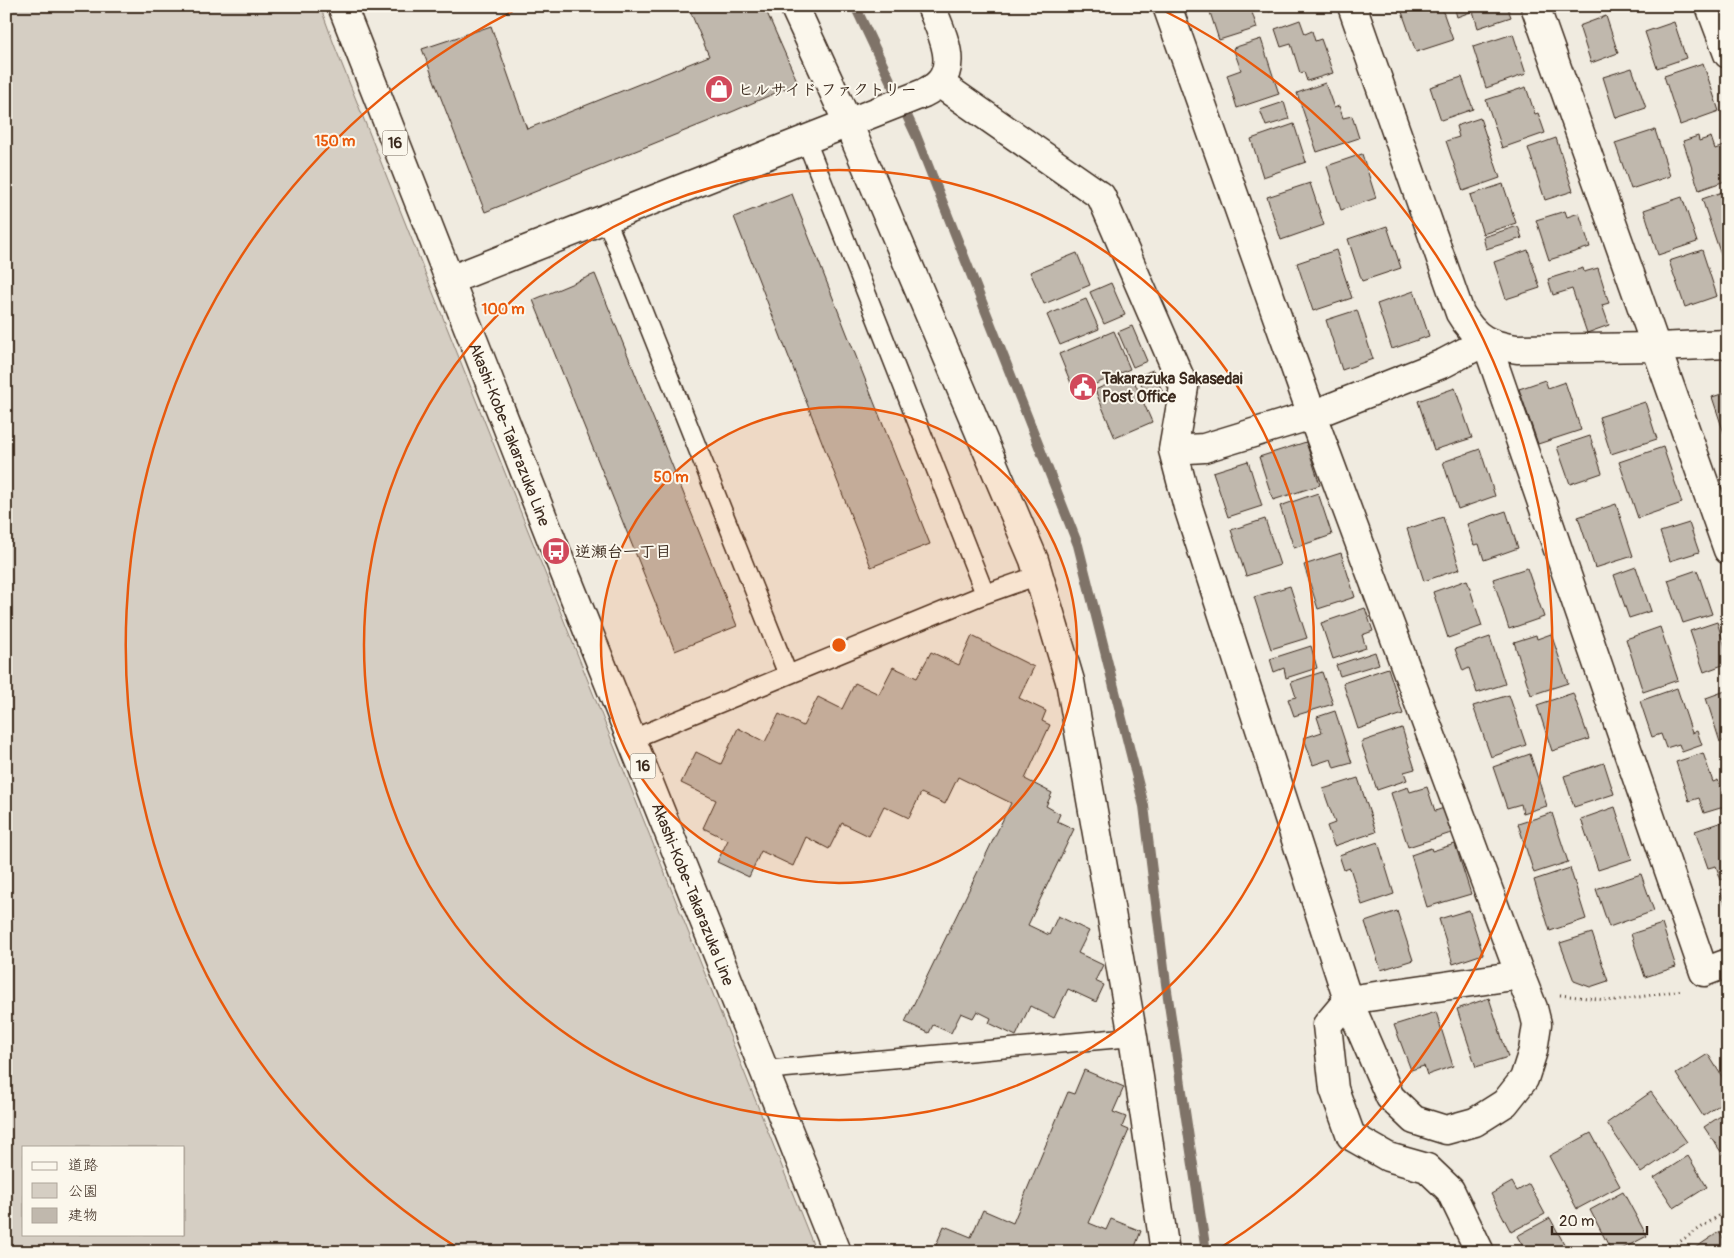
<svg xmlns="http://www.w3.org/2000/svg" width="1734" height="1258" font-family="Pangolin,'Klee One',sans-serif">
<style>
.green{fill:#d5cec3;stroke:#887c70;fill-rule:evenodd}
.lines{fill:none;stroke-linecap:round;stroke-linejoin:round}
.stream{stroke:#7f7367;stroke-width:10}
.building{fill:#c0b8ad;stroke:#3b2a1e}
.service-casing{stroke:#3b2a1e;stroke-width:21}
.minor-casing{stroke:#3b2a1e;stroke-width:31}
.tertiary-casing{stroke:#3b2a1e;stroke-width:31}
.primary-casing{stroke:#3b2a1e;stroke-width:31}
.path{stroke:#3b2a1e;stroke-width:3;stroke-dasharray:1 4;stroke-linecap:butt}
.service{stroke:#fbf7ec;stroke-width:18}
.minor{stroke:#fbf7ec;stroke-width:28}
.tertiary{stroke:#fbf7ec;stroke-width:28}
.primary{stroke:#fbf7ec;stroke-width:28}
.ring{fill:none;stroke:#e8590c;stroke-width:2.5}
.labels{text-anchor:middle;stroke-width:4;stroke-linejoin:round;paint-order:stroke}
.shield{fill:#fbf7ec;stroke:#75685c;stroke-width:1}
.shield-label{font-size:15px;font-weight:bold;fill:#3b2a1e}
.poi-label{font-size:16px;font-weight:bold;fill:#3b2a1e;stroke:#fbf7ec;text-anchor:start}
.street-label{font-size:16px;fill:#3b2a1e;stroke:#fbf7ec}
.centre{fill:#e8590c;stroke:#fbf7ec;stroke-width:2.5}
.ring-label{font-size:15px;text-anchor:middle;font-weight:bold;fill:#e8590c;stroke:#fbf7ec;stroke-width:4;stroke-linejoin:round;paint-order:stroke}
</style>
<rect width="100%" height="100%" fill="#f0ebe0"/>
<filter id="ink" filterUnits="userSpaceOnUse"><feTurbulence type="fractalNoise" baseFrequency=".02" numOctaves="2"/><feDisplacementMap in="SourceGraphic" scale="10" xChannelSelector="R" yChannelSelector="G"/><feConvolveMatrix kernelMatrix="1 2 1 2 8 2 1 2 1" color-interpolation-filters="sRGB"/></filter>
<g filter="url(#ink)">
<path class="green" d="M 6,6 L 320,6 L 335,47 L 816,1252 L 6,1252 ZM 24,1147 L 184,1147 L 184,1234 L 24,1234 Z"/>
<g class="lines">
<path class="stream" d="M 855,6 L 916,135 L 1078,545 L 1144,806 L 1166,984 L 1206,1252"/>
</g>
<path class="building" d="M 688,6 L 764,6 L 798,83 L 734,111 L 485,212 L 422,49 L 491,26 L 527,129 L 709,56 Z
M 1208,6 L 1250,6 L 1257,28 L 1219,40 Z
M 1267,6 L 1288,6 L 1269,12 Z
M 1418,6 L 1441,6 L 1453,40 L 1416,52 L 1402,12 Z
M 1454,6 L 1507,6 L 1511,17 L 1478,28 L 1473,11 L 1457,17 Z
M 1559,6 L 1579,6 L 1561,12 Z
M 1606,16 L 1618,53 L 1591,63 L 1579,26 Z
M 1300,20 L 1305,34 L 1312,31 L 1315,41 L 1321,39 L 1333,73 L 1307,81 L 1304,72 L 1300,73 L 1291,44 L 1281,47 L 1275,29 Z
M 1674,22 L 1686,58 L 1657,68 L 1645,32 Z
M 1513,34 L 1526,74 L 1486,88 L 1473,47 Z
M 1261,39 L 1279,94 L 1237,108 L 1227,75 L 1241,70 L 1233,48 Z
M 1703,63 L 1719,111 L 1680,125 L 1664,76 Z
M 1632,68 L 1646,108 L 1616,118 L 1603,77 Z
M 1462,77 L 1473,109 L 1441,120 L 1430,87 Z
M 1325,83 L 1334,108 L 1339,106 L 1343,118 L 1352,116 L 1359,138 L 1317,152 L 1297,93 Z
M 1526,87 L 1535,114 L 1538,113 L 1545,133 L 1502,148 L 1486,100 Z
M 1284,102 L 1289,119 L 1266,126 L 1260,110 Z
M 1480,118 L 1500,178 L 1463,191 L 1446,141 L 1459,137 L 1456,126 Z
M 1294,124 L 1306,162 L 1263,177 L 1251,139 Z
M 1655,130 L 1670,176 L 1631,189 L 1615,143 Z
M 1698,136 L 1699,141 L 1711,137 L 1715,149 L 1724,146 L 1728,158 L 1728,180 L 1699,190 L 1683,141 Z
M 1556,138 L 1573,191 L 1545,200 L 1528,148 Z
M 1362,154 L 1376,198 L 1341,210 L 1327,166 Z
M 1310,183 L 1324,225 L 1281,240 L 1267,197 Z
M 1503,184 L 1516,223 L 1483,234 L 1470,195 Z
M 1728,190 L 1728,253 L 1721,255 L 1702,199 Z
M 792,194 L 930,544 L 871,567 L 734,217 Z
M 1682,197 L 1697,242 L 1658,255 L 1644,210 Z
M 1565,211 L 1567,217 L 1579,213 L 1590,247 L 1549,260 L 1536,220 Z
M 1387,226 L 1401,268 L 1362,281 L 1348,239 Z
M 1518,226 L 1522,238 L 1486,249 L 1483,237 Z
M 1336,250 L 1352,298 L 1313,311 L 1297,263 Z
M 1528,250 L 1540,288 L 1506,299 L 1494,262 Z
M 1702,250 L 1717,296 L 1685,307 L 1669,261 Z
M 1077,253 L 1090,285 L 1044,304 L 1030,272 Z
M 1583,268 L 1584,272 L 1598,268 L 1609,303 L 1602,305 L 1609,325 L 1587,333 L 1572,289 L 1553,295 L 1548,279 Z
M 595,274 L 737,626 L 675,651 L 533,300 Z
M 1111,283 L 1125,315 L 1104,324 L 1090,292 Z
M 1414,291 L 1429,336 L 1392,349 L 1377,304 Z
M 1086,299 L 1099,329 L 1060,345 L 1047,315 Z
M 1357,310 L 1373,359 L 1342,370 L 1326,320 Z
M 1132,326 L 1147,361 L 1133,367 L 1118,332 Z
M 1114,331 L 1130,369 L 1075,393 L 1059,354 Z
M 1153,370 L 1164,395 L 1148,401 L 1138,376 Z
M 1131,374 L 1152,422 L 1115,438 L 1095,390 Z
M 1545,380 L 1548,388 L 1565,382 L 1581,430 L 1538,444 L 1519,389 Z
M 1455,388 L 1472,438 L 1434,450 L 1418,401 Z
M 1728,392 L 1728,432 L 1724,433 L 1712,397 Z
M 1645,402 L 1657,439 L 1611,454 L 1599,417 Z
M 1590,436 L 1602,473 L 1570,484 L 1557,447 Z
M 1306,442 L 1320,485 L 1273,500 L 1259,457 Z
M 1663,447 L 1682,503 L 1638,518 L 1619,462 Z
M 1480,449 L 1495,496 L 1458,509 L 1443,462 Z
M 1248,461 L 1262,506 L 1228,517 L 1213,472 Z
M 1318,493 L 1332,535 L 1294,548 L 1280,506 Z
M 1616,504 L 1633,556 L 1595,568 L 1578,517 Z
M 1506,511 L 1518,548 L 1484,560 L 1479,544 L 1474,545 L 1467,524 Z
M 1443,517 L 1460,569 L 1424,581 L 1407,529 Z
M 1265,519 L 1280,565 L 1246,576 L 1231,530 Z
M 1689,523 L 1699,552 L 1670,561 L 1660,532 Z
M 1341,553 L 1355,597 L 1318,609 L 1304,565 Z
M 1636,567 L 1651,611 L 1629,618 L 1614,575 Z
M 1527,568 L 1544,617 L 1509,629 L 1493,579 Z
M 1697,570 L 1712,614 L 1683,623 L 1668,580 Z
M 1467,580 L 1482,626 L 1448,638 L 1433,592 Z
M 1290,586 L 1307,638 L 1271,649 L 1254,597 Z
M 1365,608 L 1373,631 L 1362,635 L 1366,648 L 1333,659 L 1321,623 Z
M 1717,622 L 1728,656 L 1728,663 L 1704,672 L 1690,631 Z
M 1660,627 L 1678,680 L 1643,692 L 1626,639 Z
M 1551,634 L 1568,683 L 1531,695 L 1514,642 L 1536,635 L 1537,639 Z
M 972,636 L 1034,667 L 1019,698 L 1046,711 L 1042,721 L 1050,725 L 1025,779 L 1052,793 L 1046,806 L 1060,814 L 1057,821 L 1074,829 L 1028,925 L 1049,935 L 1058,916 L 1089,931 L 1078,953 L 1103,965 L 1095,981 L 1104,985 L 1096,1002 L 1068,989 L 1054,1018 L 1030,1006 L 1016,1036 L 989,1023 L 991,1018 L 977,1011 L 973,1018 L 961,1013 L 951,1033 L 933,1025 L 929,1033 L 905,1022 L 1011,803 L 958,777 L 945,804 L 921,793 L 909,818 L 884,806 L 869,836 L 842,823 L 829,849 L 806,837 L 793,866 L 761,851 L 749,877 L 717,862 L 728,840 L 703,828 L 716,800 L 681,783 L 696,752 L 721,764 L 738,728 L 765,742 L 779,714 L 803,726 L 818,697 L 842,709 L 855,683 L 879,694 L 893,667 L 917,678 L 931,652 L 959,665 Z
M 1490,637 L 1505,684 L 1477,693 L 1469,668 L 1463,671 L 1455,649 Z
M 1311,646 L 1317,668 L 1286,678 L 1284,668 L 1274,672 L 1270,659 Z
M 1375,652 L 1379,664 L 1340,676 L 1336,665 Z
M 1388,668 L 1403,714 L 1358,729 L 1343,683 Z
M 1322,672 L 1333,704 L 1294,716 L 1288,699 L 1296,697 L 1291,682 Z
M 1677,688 L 1692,733 L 1697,731 L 1702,745 L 1682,752 L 1679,744 L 1666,748 L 1661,734 L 1652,737 L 1640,701 Z
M 1728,690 L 1728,739 L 1720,742 L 1706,698 Z
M 1573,693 L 1589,739 L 1552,751 L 1537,705 Z
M 1509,695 L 1526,745 L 1491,757 L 1473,706 Z
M 1335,711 L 1352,763 L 1334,768 L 1331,759 L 1313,765 L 1304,738 L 1322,732 L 1317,717 Z
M 1402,728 L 1415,769 L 1404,772 L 1407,780 L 1377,790 L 1361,742 Z
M 1703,753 L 1713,782 L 1718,780 L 1727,806 L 1704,813 L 1699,798 L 1689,801 L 1676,762 Z
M 1530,754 L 1547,806 L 1523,813 L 1521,804 L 1507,808 L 1493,767 Z
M 1604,763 L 1614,794 L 1574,807 L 1564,776 Z
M 1358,778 L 1376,832 L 1334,846 L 1327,826 L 1335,823 L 1323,789 Z
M 1408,787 L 1410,792 L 1427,787 L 1435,811 L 1444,808 L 1451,833 L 1408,847 L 1391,793 Z
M 1615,807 L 1632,859 L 1598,870 L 1581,819 Z
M 1552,813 L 1568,862 L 1534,873 L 1518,824 Z
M 1728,820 L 1728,877 L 1721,880 L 1716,866 L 1708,868 L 1695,831 Z
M 1378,842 L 1394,894 L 1362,905 L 1350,868 L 1344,870 L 1339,855 Z
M 1455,844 L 1471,894 L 1427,907 L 1411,855 L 1431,848 L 1432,851 Z
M 1570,868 L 1586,919 L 1550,931 L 1534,880 Z
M 1641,874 L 1654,911 L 1609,927 L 1596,889 Z
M 1728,888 L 1728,913 L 1720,890 Z
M 1469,910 L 1483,954 L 1453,964 L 1439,919 Z
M 1397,911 L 1413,960 L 1381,970 L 1365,922 Z
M 1662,924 L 1676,967 L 1645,977 L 1631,934 Z
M 1592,933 L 1608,981 L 1590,987 L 1574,981 L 1560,943 Z
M 1489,998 L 1508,1057 L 1476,1067 L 1457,1009 Z
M 1436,1012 L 1453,1066 L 1427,1075 L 1424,1066 L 1411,1070 L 1394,1025 Z
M 1708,1054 L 1728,1086 L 1728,1099 L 1703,1116 L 1676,1074 Z
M 1084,1070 L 1124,1087 L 1113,1112 L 1126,1117 L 1122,1127 L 1129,1130 L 1089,1223 L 1106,1230 L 1111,1219 L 1141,1231 L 1133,1252 L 933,1252 L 944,1226 L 971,1237 L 983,1210 L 1013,1223 L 1068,1092 L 1074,1094 Z
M 1651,1092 L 1687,1142 L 1641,1173 L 1607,1123 Z
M 1728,1111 L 1728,1162 L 1704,1127 Z
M 1591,1133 L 1620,1186 L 1577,1209 L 1549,1156 Z
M 1688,1156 L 1707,1187 L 1674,1208 L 1654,1178 Z
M 1512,1182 L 1517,1191 L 1529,1184 L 1545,1214 L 1511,1232 L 1491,1194 Z
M 1623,1192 L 1647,1236 L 1616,1252 L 1612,1252 L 1590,1210 Z
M 1550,1218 L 1568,1251 L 1526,1252 L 1517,1236 Z
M 1719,1232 L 1728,1245 L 1728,1248 L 1723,1252 L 1689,1252 Z
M 906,1246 L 920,1252 L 903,1252 Z"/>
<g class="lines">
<defs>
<path id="service" d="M 606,219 L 788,675
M 985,594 L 1039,575
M 632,739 L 985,594 L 806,140
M 764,1070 L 1133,1037"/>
<path id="minor" d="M 794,6 L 848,123 L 1034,560 L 1070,681 L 1133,1037 L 1165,1252
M 1535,6 L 1728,550
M 1710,6 L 1728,54
M 939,83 L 1101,196 L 1184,387 L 1173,450 L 1188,507 L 1348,1000 L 1390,1097 L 1414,1120 L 1446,1130 L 1475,1122 L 1505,1103 L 1524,1079 L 1533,1051 L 1537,1024 L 1533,1008 L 1520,975 L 1312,415 L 1167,6
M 1173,450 L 1204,448 L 1312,415 L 1444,363 L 1486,341 L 1704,972 L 1728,963
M 1480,1252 L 1450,1190 L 1427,1168 L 1388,1157 L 1351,1136 L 1334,1089 L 1327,1025 L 1348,1000 L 1520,975"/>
<path id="tertiary" d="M 1352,6 L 1460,313 C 1475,339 1489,345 1517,349 L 1657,347 L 1728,344
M 450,280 L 924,93 C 929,90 936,87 940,82 C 958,61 939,28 931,6"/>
<g id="primary">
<path id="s1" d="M 342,6 L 556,551 L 837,1252"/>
</g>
</defs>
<use href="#service" class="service-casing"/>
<use href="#minor" class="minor-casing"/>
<use href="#tertiary" class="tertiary-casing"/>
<use href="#primary" class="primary-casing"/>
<path class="path" d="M 1560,995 L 1615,1001 L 1682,990
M 1664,1252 L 1723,1213"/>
<use href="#service" class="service"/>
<use href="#minor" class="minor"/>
<use href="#tertiary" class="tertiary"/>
<use href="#primary" class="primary"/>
</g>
</g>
<circle cx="839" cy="645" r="238" fill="#e8590c" fill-opacity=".12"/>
<g class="ring">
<circle cx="839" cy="645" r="238"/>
<circle cx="839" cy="645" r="475"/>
<path d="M461 1250A713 713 0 0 1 521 7M1157 7A713 713 0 0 1 1217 1250"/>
</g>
<defs>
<symbol id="shop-disc" viewBox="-11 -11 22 22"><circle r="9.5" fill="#d1495b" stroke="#fbf7ec"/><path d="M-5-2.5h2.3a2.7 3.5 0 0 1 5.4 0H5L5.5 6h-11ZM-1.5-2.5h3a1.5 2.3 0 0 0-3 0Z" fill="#fff"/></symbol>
<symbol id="civic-disc" viewBox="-11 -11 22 22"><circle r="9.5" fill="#d1495b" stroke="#fbf7ec"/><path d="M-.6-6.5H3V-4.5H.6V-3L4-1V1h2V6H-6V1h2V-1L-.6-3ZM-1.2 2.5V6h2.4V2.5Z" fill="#fff"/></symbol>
<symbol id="bus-disc" viewBox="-11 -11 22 22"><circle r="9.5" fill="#d1495b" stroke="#fbf7ec"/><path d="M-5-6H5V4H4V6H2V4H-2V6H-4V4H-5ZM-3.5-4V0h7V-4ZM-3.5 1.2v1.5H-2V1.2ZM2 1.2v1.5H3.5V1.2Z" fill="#fff"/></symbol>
</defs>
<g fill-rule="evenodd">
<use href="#shop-disc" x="703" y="73" width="32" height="32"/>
<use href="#civic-disc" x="1067" y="371" width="32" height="32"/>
<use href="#bus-disc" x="540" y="535" width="32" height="32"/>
</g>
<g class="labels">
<g class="shield">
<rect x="382.5" y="130.5" width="25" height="25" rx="4"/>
<rect x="630.5" y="753.5" width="25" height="25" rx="4"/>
</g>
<g class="shield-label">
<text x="395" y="148">16</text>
<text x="643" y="771">16</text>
</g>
<g class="poi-label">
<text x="738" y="95">ヒルサイド ファクトリー</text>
<text x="1102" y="384">Takarazuka Sakasedai<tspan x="1102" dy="18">Post Office</tspan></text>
<text x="575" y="557">逆瀬台一丁目</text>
</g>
<g class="street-label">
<text dy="6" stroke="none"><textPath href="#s1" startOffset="460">Akashi-Kobe-Takarazuka Line</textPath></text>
<text dy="6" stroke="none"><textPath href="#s1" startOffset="955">Akashi-Kobe-Takarazuka Line</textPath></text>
</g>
</g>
<circle cx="839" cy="645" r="8" class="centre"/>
<g class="ring-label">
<text x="335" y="146">150 m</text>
<text x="503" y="314">100 m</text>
<text x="671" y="482">50 m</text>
</g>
<rect width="1734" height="1258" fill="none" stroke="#fbf7ec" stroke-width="25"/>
<rect x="12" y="12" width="1709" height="1233" fill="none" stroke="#3b2a1e" stroke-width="2" filter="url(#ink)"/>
<rect x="22" y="1146" width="162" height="90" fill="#fbf7ec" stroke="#aea59a"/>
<rect x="32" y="1162" width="25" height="8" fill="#fbf7ec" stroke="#aea59a"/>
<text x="68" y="1170" font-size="15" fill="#3b2a1e">道路</text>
<rect x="32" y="1183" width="25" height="15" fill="#d5cec3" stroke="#aea59a"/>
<text x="68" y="1196" font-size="15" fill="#3b2a1e">公園</text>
<rect x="32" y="1208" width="25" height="15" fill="#c0b8ad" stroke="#aea59a"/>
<text x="68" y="1220" font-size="15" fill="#3b2a1e">建物</text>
<path d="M1552 1226v8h95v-8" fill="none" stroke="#3b2a1e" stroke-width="2.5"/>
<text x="1559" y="1226" font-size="15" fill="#3b2a1e" stroke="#fbf7ec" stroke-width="4" paint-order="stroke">20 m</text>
</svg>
